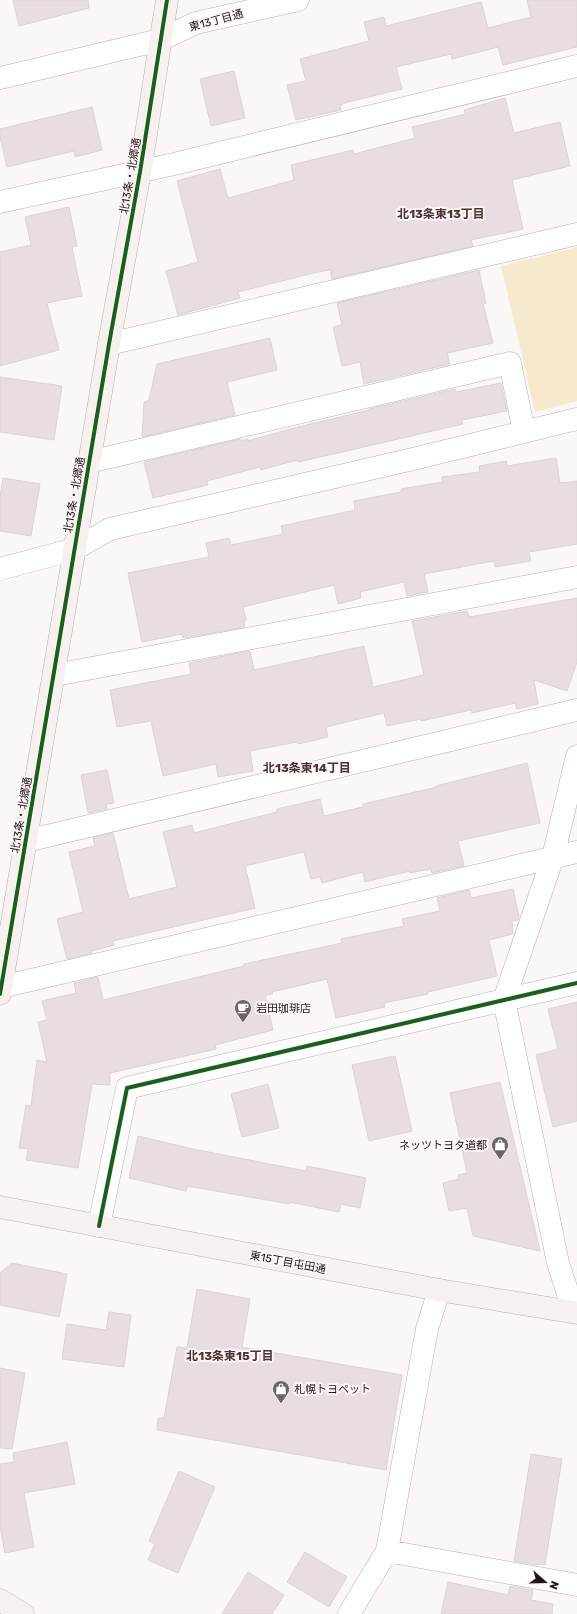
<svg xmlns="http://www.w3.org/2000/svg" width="577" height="1614" font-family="Rubik,'Noto Sans JP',sans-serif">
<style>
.green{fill:#f7e9ce}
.building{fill:#e8dee2;stroke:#dad3d5}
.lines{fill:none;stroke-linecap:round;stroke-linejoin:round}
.street-casing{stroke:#b7b0af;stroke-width:23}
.secondary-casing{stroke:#b7b0af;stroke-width:23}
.street{stroke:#fffefe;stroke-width:22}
.secondary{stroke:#f6f1ee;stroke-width:22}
.cycleway-casing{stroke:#fdf6f6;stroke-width:6}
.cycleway{stroke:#1b5e20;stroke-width:4}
.labels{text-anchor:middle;stroke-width:4;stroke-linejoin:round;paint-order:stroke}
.street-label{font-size:11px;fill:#201515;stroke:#fdf6f6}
.poi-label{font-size:11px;fill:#201515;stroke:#fdf6f6;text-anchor:start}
.neighbourhood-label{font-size:12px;font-weight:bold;fill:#4b3232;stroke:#fdf6f6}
</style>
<rect width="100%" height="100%" fill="#fcf7f7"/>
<path class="green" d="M 577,247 L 577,401 L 535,412 L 501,266 Z"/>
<path class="building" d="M 13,0 L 88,0 L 89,8 L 19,26 Z
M 527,0 L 577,0 L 577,47 L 503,65 L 498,47 L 452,59 L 451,54 L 396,67 L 402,89 L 348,102 L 340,105 L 341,110 L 296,120 L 287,85 L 306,81 L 300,59 L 369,41 L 364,22 L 384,17 L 386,26 L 481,2 L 488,28 L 531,17 Z
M 234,71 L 245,118 L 211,126 L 200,79 Z
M 505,98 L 514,133 L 560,122 L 570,166 L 512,180 L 523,229 L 471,240 L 473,246 L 332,279 L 330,270 L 318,272 L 238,292 L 240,298 L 178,315 L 166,271 L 198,262 L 177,181 L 220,169 L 228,198 L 294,180 L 291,165 L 353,150 L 354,154 L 415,138 L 412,127 L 466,114 L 464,110 Z
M 92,107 L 102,150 L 75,157 L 74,151 L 7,167 L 0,137 L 0,129 Z
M 69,207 L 77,246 L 72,247 L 82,296 L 47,303 L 59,350 L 0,366 L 0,252 L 31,245 L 25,217 Z
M 479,270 L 486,303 L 483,304 L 493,343 L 447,353 L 450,364 L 364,384 L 360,362 L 342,366 L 333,327 L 342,325 L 337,303 Z
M 270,338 L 277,370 L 227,382 L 235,415 L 142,437 L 144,402 L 149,400 L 157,364 Z
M 0,377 L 62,386 L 54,440 L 0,432 Z
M 501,383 L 507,411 L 462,420 L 463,424 L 338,453 L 298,462 L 297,460 L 261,470 L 260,467 L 207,481 L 208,485 L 153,498 L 144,462 L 240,439 L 241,441 L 248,439 L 248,441 L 290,429 L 369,410 L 369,409 L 455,389 L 456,392 Z
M 556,458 L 560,483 L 577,481 L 577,544 L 529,552 L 531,561 L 495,567 L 494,561 L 424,574 L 428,592 L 407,596 L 404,582 L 360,592 L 361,598 L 338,604 L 334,585 L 243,607 L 246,620 L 244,621 L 245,627 L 183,638 L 182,634 L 142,642 L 128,573 L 209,557 L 206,543 L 229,538 L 231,545 L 283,534 L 281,526 L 355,510 L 354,501 L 401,492 L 401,489 L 442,482 L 442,477 L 480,472 L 479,466 L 506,461 L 507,466 Z
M 3,478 L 40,484 L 31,536 L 0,531 L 0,496 Z
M 577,598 L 577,662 L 567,691 L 534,680 L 538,704 L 517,709 L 515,703 L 472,713 L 471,710 L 421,721 L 421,719 L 387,726 L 384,713 L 326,727 L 328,737 L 298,744 L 297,742 L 250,751 L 253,771 L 218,777 L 216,764 L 163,776 L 151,721 L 117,727 L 110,690 L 191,674 L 189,663 L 250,651 L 254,670 L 364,646 L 373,687 L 424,675 L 412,621 L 467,611 L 469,617 Z
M 527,763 L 540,823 L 458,841 L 464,866 L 432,873 L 431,869 L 410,873 L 410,871 L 365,882 L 363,872 L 322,883 L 320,877 L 311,879 L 304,852 L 245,866 L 255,908 L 113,941 L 114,945 L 92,951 L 92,953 L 67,959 L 57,919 L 83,912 L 69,852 L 95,846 L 93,838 L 113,833 L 129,899 L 177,887 L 163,832 L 192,825 L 194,833 L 277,812 L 277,809 L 320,799 L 324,816 L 363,807 L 363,804 L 437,787 L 436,786 Z
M 107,770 L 114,803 L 106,804 L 107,809 L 88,813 L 81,775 Z
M 513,889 L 519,917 L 518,920 L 512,921 L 513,934 L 489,940 L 497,976 L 428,992 L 428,994 L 384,1003 L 385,1007 L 336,1018 L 327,979 L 272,992 L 273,994 L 265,995 L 273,1030 L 215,1045 L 216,1049 L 110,1073 L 110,1085 L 92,1084 L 78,1168 L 26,1160 L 28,1149 L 19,1148 L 26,1105 L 31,1106 L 37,1060 L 47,1062 L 38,1022 L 47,1020 L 42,1001 L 76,993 L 74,983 L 98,977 L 103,1000 L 244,966 L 244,964 L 342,943 L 341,939 L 404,926 L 402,919 L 440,911 L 437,898 L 469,890 L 471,898 Z
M 577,1002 L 577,1121 L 553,1127 L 536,1055 L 558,1049 L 548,1009 Z
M 395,1056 L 412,1131 L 369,1141 L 352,1065 Z
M 500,1082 L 540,1251 L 473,1236 L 467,1208 L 449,1211 L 443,1183 L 459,1179 L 458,1175 L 467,1173 L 450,1093 Z
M 268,1084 L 279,1128 L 242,1137 L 231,1094 Z
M 138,1136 L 193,1149 L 306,1171 L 307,1166 L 366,1178 L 360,1208 L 341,1204 L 339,1212 L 289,1202 L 289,1204 L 187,1186 L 186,1191 L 129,1178 Z
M 12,1263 L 67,1274 L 59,1317 L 0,1305 L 0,1273 Z
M 197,1289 L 250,1299 L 242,1347 L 402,1375 L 386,1470 L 157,1430 L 158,1418 L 164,1418 L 177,1347 L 187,1348 Z
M 109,1312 L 131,1315 L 124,1367 L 62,1359 L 67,1324 L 106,1330 Z
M 0,1368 L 25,1373 L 12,1449 L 0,1448 Z
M 67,1442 L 75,1484 L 24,1493 L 34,1547 L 5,1553 L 0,1527 L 0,1464 L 14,1462 L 13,1453 Z
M 531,1454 L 562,1459 L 545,1565 L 538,1564 L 538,1565 L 514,1561 Z
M 179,1471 L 215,1487 L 178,1573 L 148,1560 L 155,1544 L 149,1541 Z
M 305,1552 L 347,1577 L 329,1607 L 287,1582 Z
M 248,1572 L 284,1595 L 272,1614 L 222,1614 Z
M 448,1582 L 508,1595 L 510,1586 L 533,1590 L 531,1600 L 553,1604 L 552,1614 L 441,1614 Z"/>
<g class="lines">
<defs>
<path id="street" d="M 0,78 L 160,40 L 196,23 L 298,0
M 0,202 L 174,164 L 577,66
M 109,344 L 577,234
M 89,462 L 510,363 L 524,432
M 0,569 L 75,549 L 110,529 L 413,459 L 577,419
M 55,675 L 577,577
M 26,841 L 577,710
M 1,987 L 577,852
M 99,1226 L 127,1088 L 577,983
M 574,1312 L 558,1263 L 504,1000 L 553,857 L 577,756
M 387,1551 L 577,1585
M 349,1614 L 387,1551 L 427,1329 L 439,1290"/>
<path id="secondary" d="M 0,994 L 109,344 L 140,172 L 167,0
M 0,1207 L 439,1290 L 577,1313
M 0,1600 L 23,1614"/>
</defs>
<use href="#street" class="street-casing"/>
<use href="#secondary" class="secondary-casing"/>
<use href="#street" class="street"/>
<use href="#secondary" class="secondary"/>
<defs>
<path id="cycleway" d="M 0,994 L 109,344 L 140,172 L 167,0
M 99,1226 L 127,1088 L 577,983"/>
</defs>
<use href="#cycleway" class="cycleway-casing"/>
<use href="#cycleway" class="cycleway"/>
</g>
<defs>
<symbol id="cafe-pin" viewBox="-11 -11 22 30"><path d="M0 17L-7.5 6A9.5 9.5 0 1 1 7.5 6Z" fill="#6d6464" stroke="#fdf6f6"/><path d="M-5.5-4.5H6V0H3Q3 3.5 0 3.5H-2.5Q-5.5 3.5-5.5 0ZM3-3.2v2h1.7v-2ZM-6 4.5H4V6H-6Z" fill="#fff"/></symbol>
<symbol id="shop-pin" viewBox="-11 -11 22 30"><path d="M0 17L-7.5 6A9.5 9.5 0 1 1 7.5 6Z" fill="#6d6464" stroke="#fdf6f6"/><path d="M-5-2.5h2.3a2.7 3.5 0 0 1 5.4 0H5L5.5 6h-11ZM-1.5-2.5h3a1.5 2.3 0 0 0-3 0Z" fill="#fff"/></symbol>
</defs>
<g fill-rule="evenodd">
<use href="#cafe-pin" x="233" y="998" width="20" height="27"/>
<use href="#shop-pin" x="490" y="1135" width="20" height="27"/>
<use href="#shop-pin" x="271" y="1379" width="20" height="27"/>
</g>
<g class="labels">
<g class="street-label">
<text transform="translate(216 20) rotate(-15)" y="4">東13丁目通</text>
<text transform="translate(130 176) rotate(-80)" y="4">北13条・北郷通</text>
<text transform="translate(74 495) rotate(-80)" y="4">北13条・北郷通</text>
<text transform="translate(21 815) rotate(-80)" y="4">北13条・北郷通</text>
<text transform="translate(288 1262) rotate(11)" y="4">東15丁目屯田通</text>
</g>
<g class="poi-label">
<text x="256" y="1012">岩田珈琲店</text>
<text x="487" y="1149" text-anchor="end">ネッツトヨタ道都</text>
<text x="294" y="1393">札幌トヨペット</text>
</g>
<g class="neighbourhood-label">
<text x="441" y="218">北13条東13丁目</text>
<text x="307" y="772">北13条東14丁目</text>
<text x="230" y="1360">北13条東15丁目</text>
</g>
</g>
<g transform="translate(545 1582) rotate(110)" stroke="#fdf6f6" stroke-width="3" paint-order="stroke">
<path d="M0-3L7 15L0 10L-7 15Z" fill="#201515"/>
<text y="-6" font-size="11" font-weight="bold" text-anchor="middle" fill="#201515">N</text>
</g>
</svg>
